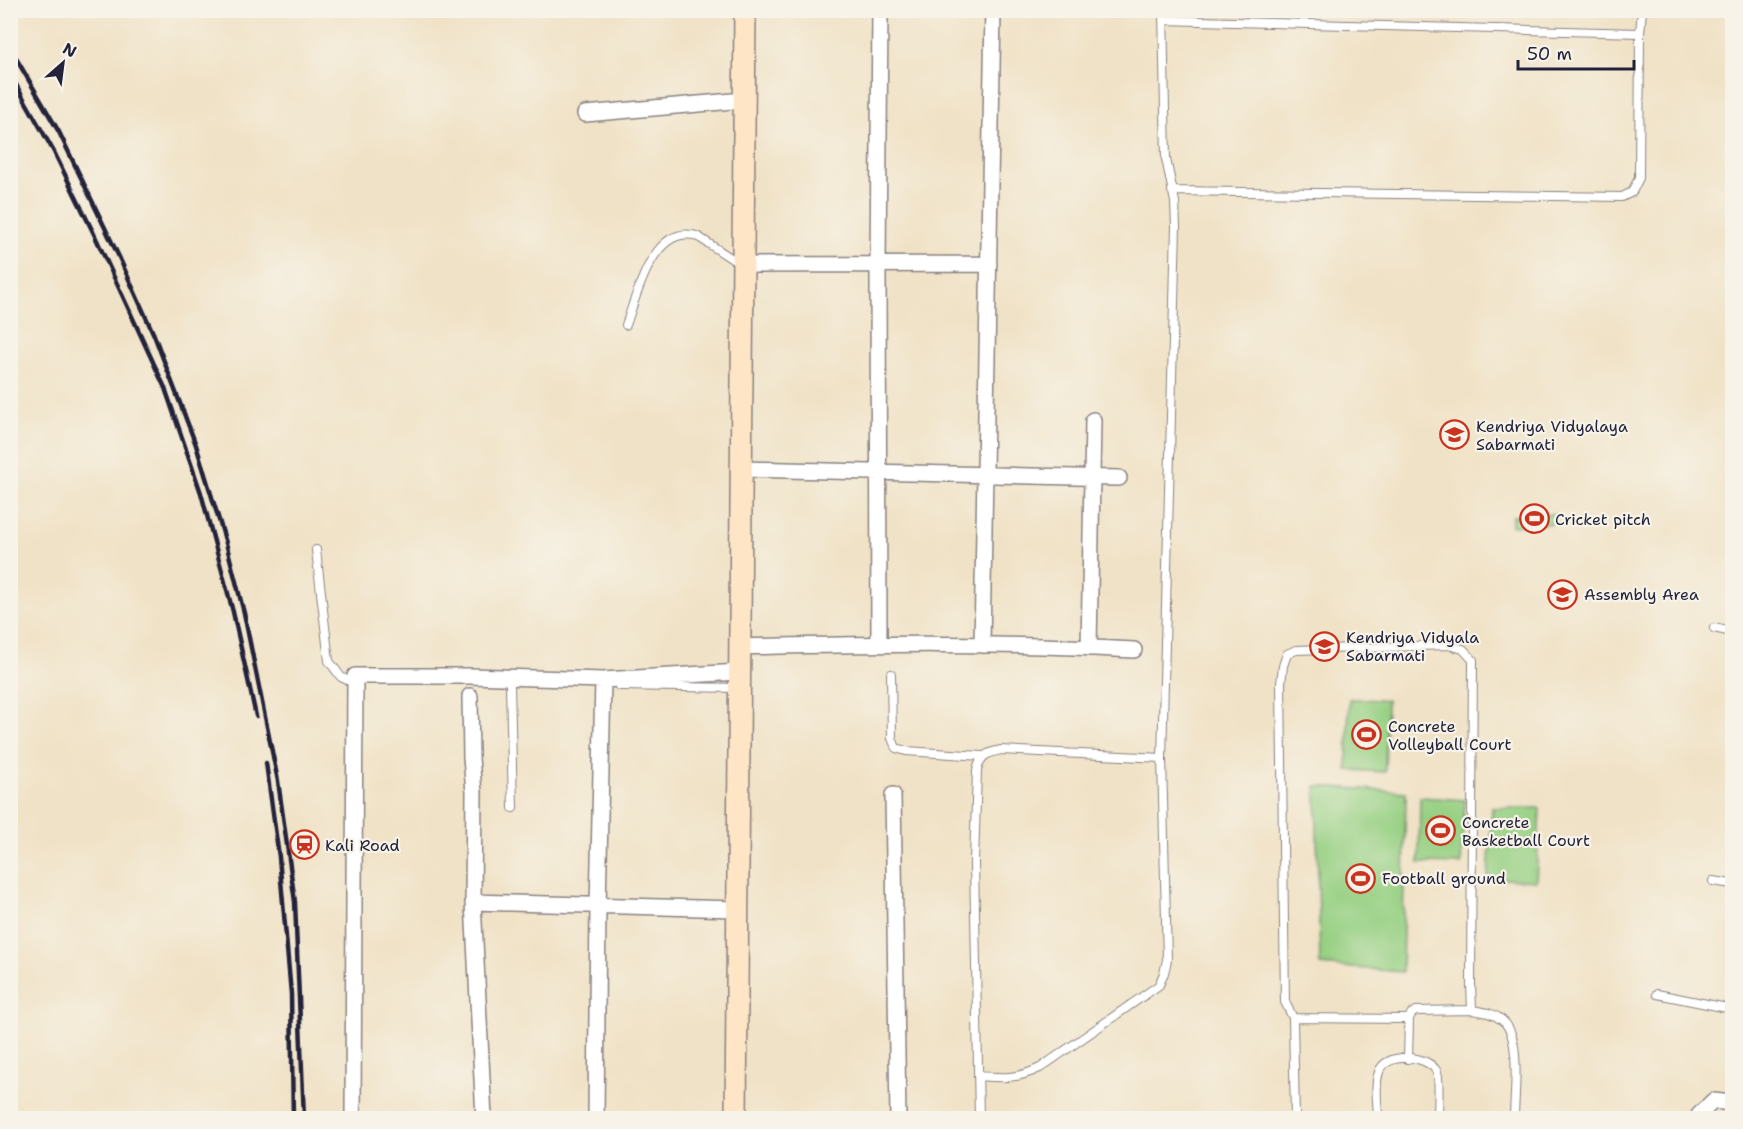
<svg xmlns="http://www.w3.org/2000/svg" width="1743" height="1129" font-family="'Shantell Sans',sans-serif">
<style>
.green{fill:#97d083;stroke:#5c795f;stroke-width:1.5}
.lines{fill:none;stroke-linecap:round;stroke-linejoin:round}
.service-casing{stroke:#898280;stroke-width:10}
.minor-casing{stroke:#898280;stroke-width:18}
.secondary-casing{stroke:#898280;stroke-width:24}
.service{stroke:#fff;stroke-width:8}
.minor{stroke:#fff;stroke-width:15}
.secondary{stroke:#fde5c5;stroke-width:21}
.rail{stroke:#22223b;stroke-width:4.5}
.labels{text-anchor:middle;stroke-width:4.5;stroke-linejoin:round;paint-order:stroke}
.poi-label{font-size:16px;fill:#22223b;stroke:#f7f3e8;text-anchor:start}
</style>
<rect width="100%" height="100%" fill="#f7f3e8"/>
<filter id="ink" filterUnits="userSpaceOnUse"><feTurbulence type="fractalNoise" baseFrequency=".0167" numOctaves="2"/><feDisplacementMap in="SourceGraphic" scale="12" xChannelSelector="R" yChannelSelector="G"/><feConvolveMatrix kernelMatrix="1 2 1 2 8 2 1 2 1" color-interpolation-filters="sRGB"/></filter>
<filter id="wash" filterUnits="userSpaceOnUse"><feTurbulence type="fractalNoise" baseFrequency=".008" numOctaves="4" result="noise"/><feDisplacementMap in="SourceGraphic" scale="24" xChannelSelector="R" yChannelSelector="G"/><feGaussianBlur stdDeviation="1.35" result="paint"/><feColorMatrix in="noise" values="0 0 0 0 0 0 0 0 0 0 0 0 0 0 0 0 0 1.4 0 .05"/><feComposite in="paint" operator="in"/></filter>
<g filter="url(#wash)">
<rect width="100%" height="100%" fill="#f0e2c6"/>
<path class="green" d="M 1554,514 L 1557,523 L 1512,526 L 1512,516 Z
M 1349,699 L 1387,700 L 1385,772 L 1347,770 Z
M 1316,786 L 1406,792 L 1402,972 L 1320,965 Z
M 1420,797 L 1465,800 L 1461,864 L 1419,863 Z
M 1492,808 L 1540,808 L 1536,881 L 1488,878 Z"/>
</g>
<g filter="url(#ink)">
<g class="lines">
<defs>
<path id="service" d="M 1163,20 L 1640,33 L 1639,178 L 1632,192 L 1622,197 L 1172,191
M 1640,33 L 1642,10
M 626,325 C 637,295 653,223 697,236 L 740,264
M 316,550 L 329,661 L 341,677 L 347,680 L 358,681
M 1714,628 L 1732,632
M 891,674 L 892,738 L 896,748 L 906,751 L 982,756
M 510,684 L 513,808
M 619,686 L 739,688
M 1713,881 L 1732,884
M 1657,994 L 1732,1009
M 1472,1010 C 1484,1012 1494,1013 1503,1021 C 1522,1037 1514,1095 1514,1118
M 1293,1018 L 1409,1019 L 1411,1014 L 1416,1011 L 1472,1010 L 1471,983 L 1473,660 L 1463,649 L 1448,645 L 1296,650 L 1287,654 L 1283,666 L 1281,683 L 1285,1002 L 1293,1018 L 1295,1118
M 1408,1059 L 1409,1019
M 978,1076 C 1003,1078 1017,1079 1040,1068 L 1159,985 L 1164,973 L 1167,960 L 1162,758 L 1176,226 L 1175,202 L 1166,159 L 1163,10
M 979,1118 L 974,862 L 977,771 C 980,756 986,753 1001,750 L 1162,758
M 1378,1118 C 1378,1104 1374,1086 1379,1072 C 1385,1052 1428,1054 1437,1072 C 1440,1079 1438,1109 1438,1118"/>
<path id="minor" d="M 585,114 L 744,100
M 743,265 L 989,264
M 741,469 L 1119,478
M 879,644 L 878,265 L 880,10
M 982,645 L 993,10
M 739,647 C 871,644 1003,642 1134,650
M 1089,648 L 1093,420
M 470,696 L 471,758 L 474,792 L 473,902 L 484,1118
M 893,795 L 898,1118
M 473,902 L 737,909
M 353,1118 L 355,676 L 470,676 L 603,680 L 739,672
M 596,1118 L 598,907 L 603,680
M 1699,1118 L 1699,1115 L 1713,1101 L 1732,1103"/>
<path id="secondary" d="M 736,1118 L 745,10"/>
</defs>
<use href="#service" class="service-casing"/>
<use href="#minor" class="minor-casing"/>
<use href="#secondary" class="secondary-casing"/>
<use href="#service" class="service"/>
<use href="#minor" class="minor"/>
<use href="#secondary" class="secondary"/>
<path class="rail" d="M 10,48 L 59,132 L 119,257 L 154,335 L 196,445 L 226,543 L 244,613 L 278,781 L 295,902 L 304,1118
M 10,74 L 54,152 L 95,236 L 165,388 L 201,493 L 233,612 L 256,716
M 266,763 L 279,857 L 291,994 L 293,1118"/>
</g>
</g>
<defs>
<symbol id="school-ring" viewBox="-11 -11 22 22"><circle r="9.5" fill="#f7f3e8" stroke="#c8321e" stroke-width="1.5"/><path d="M0-5L7-2L0 1L-7-2ZM-4 1L0 2.5L4 1V4Q0 6-4 4Z" fill="#c8321e"/></symbol>
<symbol id="stadium-ring" viewBox="-11 -11 22 22"><circle r="9.5" fill="#f7f3e8" stroke="#c8321e" stroke-width="1.5"/><path d="M0-5a6.5 5 0 1 0 0 10a6.5 5 0 1 0 0-10ZM-3.5-1.8h7v3.6h-7Z" fill="#c8321e"/></symbol>
<symbol id="station-ring" viewBox="-11 -11 22 22"><circle r="9.5" fill="#f7f3e8" stroke="#c8321e" stroke-width="1.5"/><path d="M-3-6H3Q5-6 5-4V2Q5 4 3 4L4.5 6H3L1.5 4h-3L-3 6H-4.5L-3 4Q-5 4-5 2V-4Q-5-6-3-6ZM-3.5-4v3h7v-3ZM-3.5 1v1.5H-2V1ZM2 1v1.5H3.5V1Z" fill="#c8321e"/></symbol>
</defs>
<g fill-rule="evenodd">
<use href="#school-ring" x="1438" y="418" width="33" height="33"/>
<use href="#stadium-ring" x="1518" y="502" width="33" height="33"/>
<use href="#school-ring" x="1546" y="578" width="33" height="33"/>
<use href="#school-ring" x="1308" y="630" width="33" height="33"/>
<use href="#stadium-ring" x="1350" y="718" width="33" height="33"/>
<use href="#stadium-ring" x="1424" y="814" width="33" height="33"/>
<use href="#station-ring" x="288" y="828" width="33" height="33"/>
<use href="#stadium-ring" x="1344" y="862" width="33" height="33"/>
</g>
<g class="labels">
<g class="poi-label">
<text x="1476" y="432">Kendriya Vidyalaya<tspan x="1476" dy="18">Sabarmati</tspan></text>
<text x="1555" y="525">Cricket pitch</text>
<text x="1584" y="600">Assembly Area</text>
<text x="1346" y="643">Kendriya Vidyala<tspan x="1346" dy="18">Sabarmati</tspan></text>
<text x="1388" y="732">Concrete<tspan x="1388" dy="18">Volleyball Court</tspan></text>
<text x="1462" y="828">Concrete<tspan x="1462" dy="18">Basketball Court</tspan></text>
<text x="325" y="851">Kali Road</text>
<text x="1382" y="884">Football ground</text>
</g>
</g>
<rect width="1743" height="1129" fill="none" stroke="#f7f3e8" stroke-width="36"/>
<g transform="translate(63 63) rotate(28)" stroke="#f7f3e8" stroke-width="4.5" paint-order="stroke">
<path d="M0-4.5L10 22L0 15L-10 22Z" fill="#22223b"/>
<text y="-9" font-size="16" font-weight="bold" text-anchor="middle" fill="#22223b">N</text>
</g>
<path d="M1518 60v9h116v-9" fill="none" stroke="#22223b" stroke-width="3"/>
<text x="1527" y="60" font-size="18" fill="#22223b" stroke="#f7f3e8" stroke-width="4.5" paint-order="stroke">50 m</text>
</svg>
